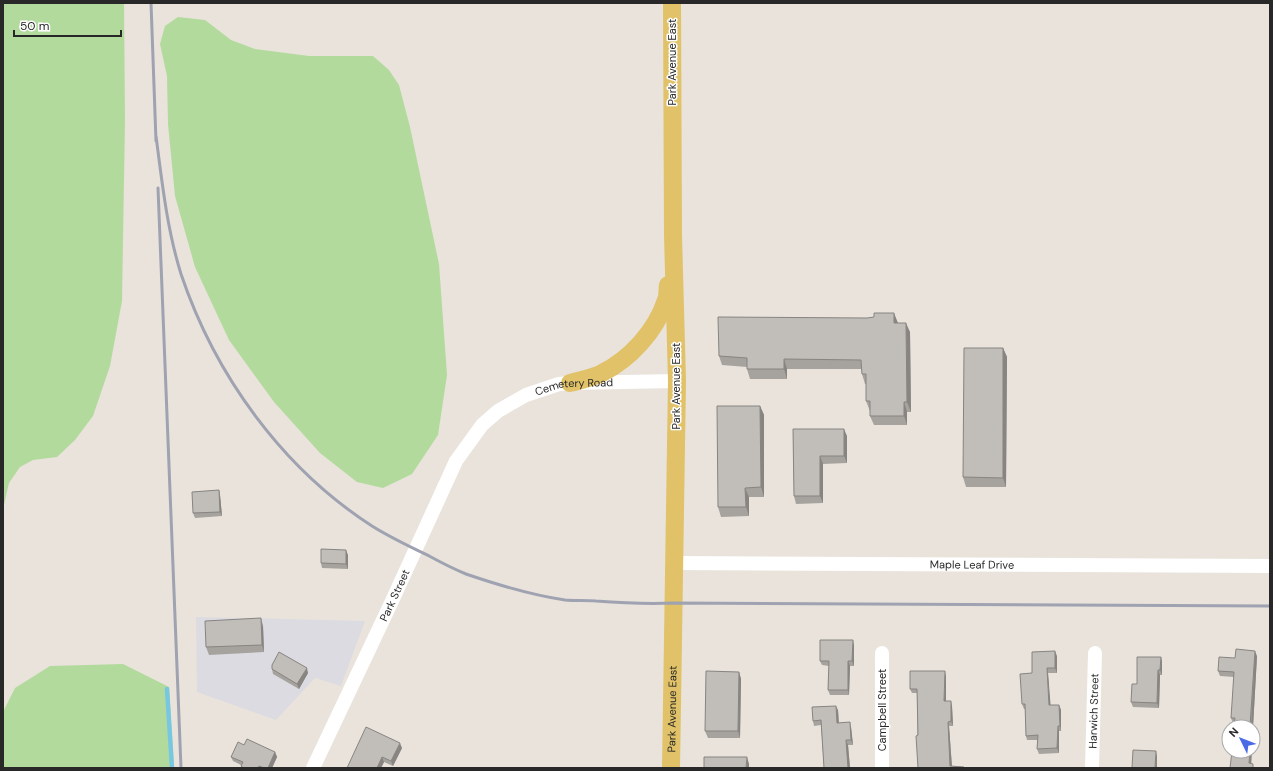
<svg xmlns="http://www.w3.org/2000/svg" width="1273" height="771" font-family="'DM Sans',sans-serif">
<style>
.industrial{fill:#dddbe2}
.green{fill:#b3da9d}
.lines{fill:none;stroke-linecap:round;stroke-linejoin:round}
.stream{stroke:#78c7e1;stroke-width:4.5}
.minor{stroke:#fff;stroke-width:14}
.major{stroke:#e1c268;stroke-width:18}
.rail{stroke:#9fa2b0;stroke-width:3}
.wall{fill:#a6a39e}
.shaded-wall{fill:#878481}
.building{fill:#c1bdb8;stroke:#878481}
.labels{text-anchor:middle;stroke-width:3;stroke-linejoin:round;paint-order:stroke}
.street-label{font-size:11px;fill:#282828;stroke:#fff}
</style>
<rect width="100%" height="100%" fill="#e9e3db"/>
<path class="industrial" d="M 196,617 L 365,621 L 341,686 L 315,678 L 276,720 L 197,692 Z"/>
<path class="green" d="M 3,3 L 124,3 L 125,120 L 122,301 L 110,366 L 93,416 L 75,440 L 57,457 L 33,460 L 20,467 L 9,483 L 3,509 Z
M 178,17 L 205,20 L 231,40 L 255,49 L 309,56 L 373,56 L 389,70 L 399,85 L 410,127 L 439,264 L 447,375 L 438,435 L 412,474 L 383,488 L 357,482 L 320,453 L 274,402 L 229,340 L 195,267 L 175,196 L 168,124 L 167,76 L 160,44 L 165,26 Z
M 123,664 L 169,687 L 174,768 L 3,768 L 3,712 L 15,688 L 50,666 Z"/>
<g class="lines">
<path class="stream" d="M 167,689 L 172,768"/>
<g class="minor">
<path id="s1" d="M 675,563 L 1270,566"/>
<path d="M 882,653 L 882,768"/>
<path id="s2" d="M 313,768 L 392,601 L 456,461 L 482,425 L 498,411 L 526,395 L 559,384 L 570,383 L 677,381"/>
<path id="s3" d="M 1092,768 L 1095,653"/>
</g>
<g class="major">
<path d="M 570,383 C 580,380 593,378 602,373 C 630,359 656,331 666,300 C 668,296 667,290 668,285"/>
<path id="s4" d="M 671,768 L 677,381 L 673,235 L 672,3"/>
</g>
<path class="rail" d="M 151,3 L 156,141
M 156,136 C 162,182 167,229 181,274 C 215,375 282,468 372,526 C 391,538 411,547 431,557 C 442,563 454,569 466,574 C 498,585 531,595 565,600 C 575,601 586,600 596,601 C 622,603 648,604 674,603 L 1270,606
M 158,188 L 181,768"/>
</g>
<path class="wall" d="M 898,323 L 910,332 L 911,412 L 907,412 L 907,425 L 874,425 L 870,416 L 870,411 L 866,401 L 866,384 L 865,384 L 862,374 L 861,369 L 787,369 L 787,379 L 750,379 L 747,369 L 747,367 L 722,365 L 719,356 Z
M 1003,348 L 1007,357 L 1006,487 L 966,487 L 963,477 Z
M 760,406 L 764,415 L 764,497 L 749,497 L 749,516 L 721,517 L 718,507 Z
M 793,429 L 847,436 L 847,463 L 823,464 L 823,503 L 796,504 L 794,496 Z
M 219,490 L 220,495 L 222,516 L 195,518 L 193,513 Z
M 348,555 L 348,569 L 322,568 L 321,563 Z
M 263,626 L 264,652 L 209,655 L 206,647 Z
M 854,645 L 854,666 L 850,666 L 849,695 L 830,695 L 828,690 L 829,666 L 822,665 L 820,661 Z
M 1057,656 L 1057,673 L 1048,673 L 1050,705 L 1059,705 L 1061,710 L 1061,731 L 1059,731 L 1059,753 L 1039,754 L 1037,749 L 1038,740 L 1027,740 L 1026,736 L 1025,709 L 1024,709 L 1022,704 L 1032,673 Z
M 1257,656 L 1253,727 L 1234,727 L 1234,723 L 1233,723 L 1231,718 L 1234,677 L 1220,676 L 1218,671 L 1235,658 Z
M 1161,657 L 1162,662 L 1162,675 L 1160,675 L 1159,708 L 1133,707 L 1131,702 L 1137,684 Z
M 272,669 L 308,673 L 299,689 L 273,674 Z
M 739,672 L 741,679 L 740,738 L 708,738 L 705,731 Z
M 946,676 L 946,701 L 952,706 L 953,726 L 949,726 L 952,766 L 964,767 L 964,768 L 918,768 L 917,693 L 912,693 L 910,689 Z
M 838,710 L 839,723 L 851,727 L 853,745 L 848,745 L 850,768 L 824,768 L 821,725 L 814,726 L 813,721 Z
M 244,745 L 275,752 L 277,757 L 272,768 L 241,768 L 241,765 L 233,761 L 231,757 Z
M 402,748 L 393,766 L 384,762 L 381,768 L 347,768 Z"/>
<path class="shaded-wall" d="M 894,313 L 898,323 L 894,323 Z
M 906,323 L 910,332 L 911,412 L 907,402 Z
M 1003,348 L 1007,357 L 1006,487 L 1003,478 Z
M 784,359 L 787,369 L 787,379 L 784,369 Z
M 904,402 L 907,412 L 907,425 L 904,416 Z
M 760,406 L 764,415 L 764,497 L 761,487 Z
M 844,429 L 847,436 L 847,463 L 844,456 Z
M 820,456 L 823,464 L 823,503 L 820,496 Z
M 745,488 L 749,497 L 749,516 L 746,507 Z
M 219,490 L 220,495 L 222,516 L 220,512 Z
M 346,550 L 348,555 L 348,569 L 346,564 Z
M 261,618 L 263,626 L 264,652 L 262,645 Z
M 853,640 L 854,645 L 854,666 L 852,661 Z
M 1055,651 L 1057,656 L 1057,673 L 1055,668 Z
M 1255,651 L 1257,656 L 1253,727 L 1251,727 Z
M 1161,657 L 1162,662 L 1162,675 L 1160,670 Z
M 848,661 L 850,666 L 849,695 L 848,690 Z
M 307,668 L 308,673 L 299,689 L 297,684 Z
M 1047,668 L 1048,673 L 1051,710 L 1049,705 Z
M 1158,670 L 1160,675 L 1159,708 L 1157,703 Z
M 945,671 L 946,676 L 946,706 L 944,701 Z
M 739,672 L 741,679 L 740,738 L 738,731 Z
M 951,701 L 952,706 L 953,726 L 951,721 Z
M 1059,705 L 1061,710 L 1061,731 L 1060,726 Z
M 836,706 L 838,710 L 839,728 L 837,723 Z
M 850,722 L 851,727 L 853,745 L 851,740 Z
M 948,722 L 949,726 L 952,768 L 950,766 Z
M 1058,726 L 1059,731 L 1059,753 L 1057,748 Z
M 1253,728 L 1254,731 L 1253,742 Z
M 846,740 L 848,745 L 850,768 L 848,768 Z
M 400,743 L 402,748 L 393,766 L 391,761 Z
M 1156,751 L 1157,756 L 1157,768 L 1155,768 Z
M 1250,751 L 1252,751 L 1251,768 L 1249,763 Z
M 275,752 L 277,757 L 272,768 L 268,768 Z
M 382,757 L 384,762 L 381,768 L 377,768 Z
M 747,757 L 749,764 L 749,768 L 746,768 Z"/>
<path class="building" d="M 874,313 L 894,313 L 894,323 L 906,323 L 907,402 L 904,402 L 904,416 L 870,416 L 870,401 L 866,401 L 866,374 L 862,374 L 861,360 L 784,359 L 784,369 L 747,369 L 747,358 L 719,356 L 718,317 L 867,318 L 874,317 Z
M 964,348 L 1003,348 L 1003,478 L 963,477 Z
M 717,406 L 760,406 L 761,487 L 745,488 L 746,507 L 718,507 Z
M 793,429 L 844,429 L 844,456 L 820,456 L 820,496 L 794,496 Z
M 219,490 L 220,512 L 193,513 L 192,492 Z
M 321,549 L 346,550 L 346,564 L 321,563 Z
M 261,618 L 262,645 L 206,647 L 205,621 Z
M 820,640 L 853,640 L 852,661 L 848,661 L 848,690 L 828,690 L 829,661 L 820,661 Z
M 1236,649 L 1255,651 L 1250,726 L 1252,726 L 1252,727 L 1234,727 L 1235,718 L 1231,718 L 1234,672 L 1218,671 L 1219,657 L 1235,658 Z
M 1055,651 L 1055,668 L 1047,668 L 1049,705 L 1059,705 L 1060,726 L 1058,726 L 1057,748 L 1037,749 L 1038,735 L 1026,736 L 1025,704 L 1022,704 L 1020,674 L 1032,673 L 1032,652 Z
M 279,652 L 307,668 L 297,684 L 272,669 L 272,665 Z
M 1137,657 L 1161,657 L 1160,670 L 1158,670 L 1157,703 L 1131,702 L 1132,684 L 1137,684 Z
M 706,671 L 739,672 L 738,731 L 705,731 Z
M 910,671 L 945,671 L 944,701 L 951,701 L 951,721 L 948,722 L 950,766 L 964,767 L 964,768 L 918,768 L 916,736 L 918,735 L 917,689 L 910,689 Z
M 836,706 L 837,723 L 850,722 L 851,740 L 846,740 L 848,768 L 824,768 L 821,720 L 813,721 L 812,707 Z
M 366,727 L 400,743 L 391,761 L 382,757 L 377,768 L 347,768 Z
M 247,739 L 275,752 L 268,768 L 264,768 L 259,766 L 258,768 L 241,768 L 242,766 L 241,766 L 243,762 L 231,757 L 238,742 L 244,745 Z
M 1133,750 L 1156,751 L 1155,768 L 1132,768 Z
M 1232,751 L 1250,751 L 1249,763 L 1253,764 L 1253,768 L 1230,768 Z
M 704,757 L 747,757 L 746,768 L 704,768 Z"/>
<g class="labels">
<g class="street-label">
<text transform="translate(672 62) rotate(-90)" y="4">Park Avenue East</text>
<text transform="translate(676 386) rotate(-90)" y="4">Park Avenue East</text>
<text dy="4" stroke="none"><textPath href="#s2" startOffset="486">Cemetery Road</textPath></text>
<text dy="4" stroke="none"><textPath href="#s1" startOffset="297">Maple Leaf Drive</textPath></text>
<text dy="4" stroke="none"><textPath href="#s2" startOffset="191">Park Street</textPath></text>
<text dy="4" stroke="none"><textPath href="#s4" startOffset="59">Park Avenue East</textPath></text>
<text transform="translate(882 710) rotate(-90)" y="4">Campbell Street</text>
<text dy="4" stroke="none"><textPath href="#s3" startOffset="57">Harwich Street</textPath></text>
</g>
</g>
<rect width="1273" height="771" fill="none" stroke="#282828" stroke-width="8"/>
<g transform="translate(1241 739) rotate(313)"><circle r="19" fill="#ffffff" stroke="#a9a9a9"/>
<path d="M0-3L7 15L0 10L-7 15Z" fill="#4b6be6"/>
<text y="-6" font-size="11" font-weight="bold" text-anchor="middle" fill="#282828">N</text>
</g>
<path d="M14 30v6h107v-6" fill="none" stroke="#282828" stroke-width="2"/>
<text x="20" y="30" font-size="12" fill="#282828" stroke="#ffffff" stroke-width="3" paint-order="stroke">50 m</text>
</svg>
